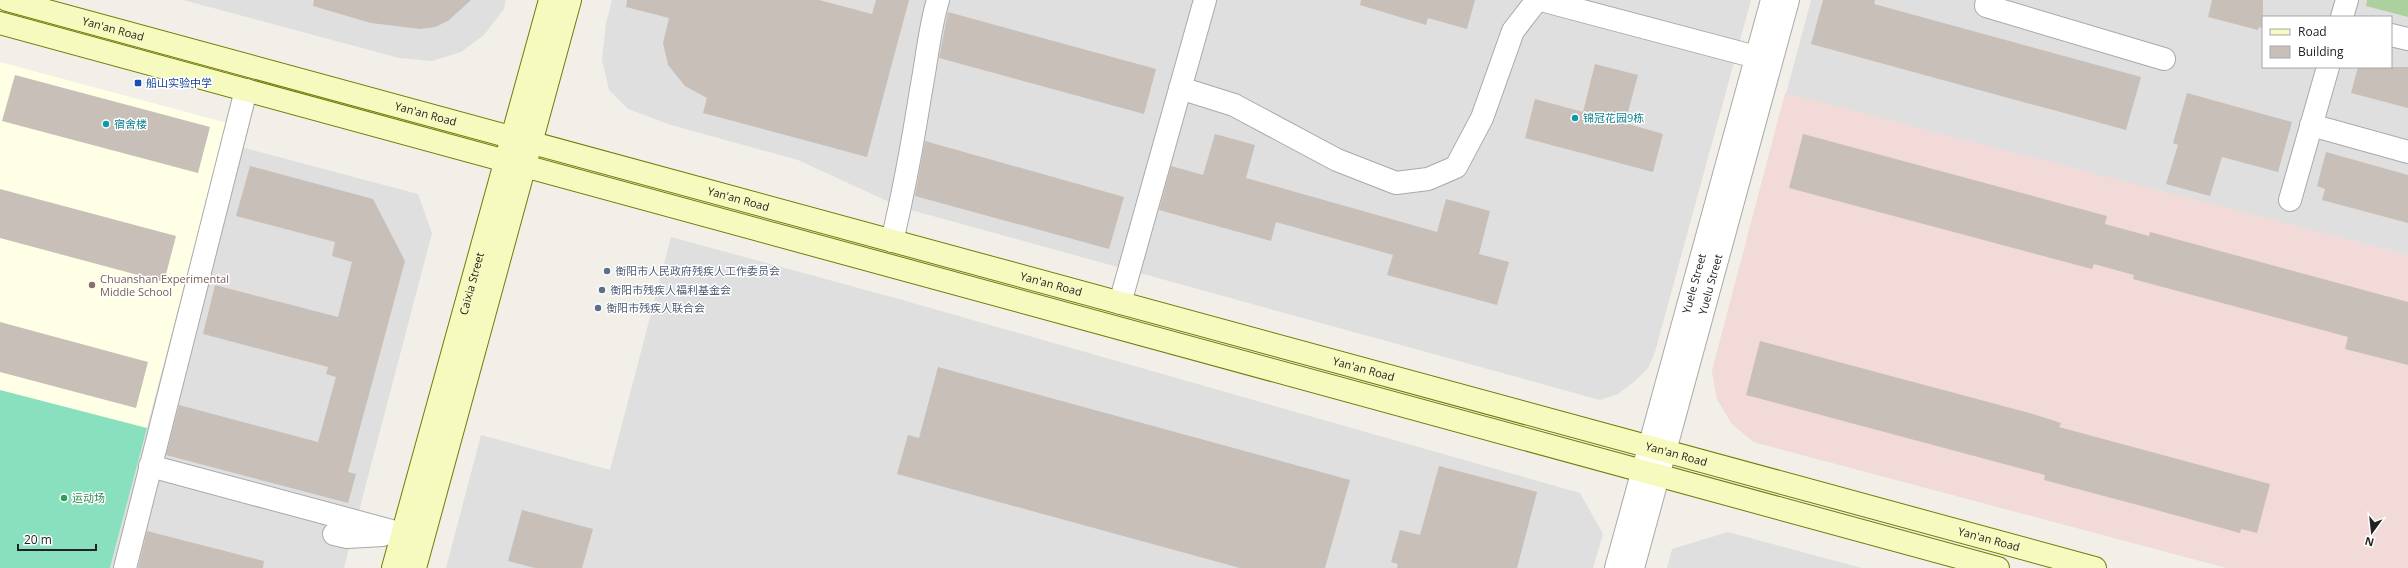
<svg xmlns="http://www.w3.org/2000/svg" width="2408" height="568" font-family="'Open Sans','Noto Sans SC',sans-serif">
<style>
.residential{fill:#e0dfdf;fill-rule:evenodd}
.commercial{fill:#f2dad9}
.education{fill:#ffffe5}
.forest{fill:#add19e}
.pitch{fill:#88e0be}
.building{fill:#c7bfb8}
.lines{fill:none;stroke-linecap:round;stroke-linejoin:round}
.minor-casing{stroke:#a9a9a9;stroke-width:24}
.tertiary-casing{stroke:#a9a9a9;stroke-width:24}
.secondary-casing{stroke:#707d05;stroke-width:24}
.minor{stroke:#fff;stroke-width:22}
.tertiary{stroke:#fff;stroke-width:22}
.secondary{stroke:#f7fabf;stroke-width:22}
.transit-dot{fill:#1a4fb4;stroke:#fff;stroke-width:1.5}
.culture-dot{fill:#0f9aa8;stroke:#fff;stroke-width:1.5}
.service-dot{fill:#5c6f8a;stroke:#fff;stroke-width:1.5}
.education-dot{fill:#8d6e63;stroke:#fff;stroke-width:1.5}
.leisure-dot{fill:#2e9e5b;stroke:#fff;stroke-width:1.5}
.labels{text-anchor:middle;stroke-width:3;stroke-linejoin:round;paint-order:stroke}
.street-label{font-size:11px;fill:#222;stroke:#fff}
.transit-label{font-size:11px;fill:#164399;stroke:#fff;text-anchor:start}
.culture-label{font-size:11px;fill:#0d838f;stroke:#fff;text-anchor:start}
.service-label{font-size:11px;fill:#4e5e75;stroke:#fff;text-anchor:start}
.education-label{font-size:11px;fill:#785e54;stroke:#fff;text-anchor:start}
.leisure-label{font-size:11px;fill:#27864d;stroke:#fff;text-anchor:start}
</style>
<rect width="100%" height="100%" fill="#f2efe9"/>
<path class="residential" d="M 183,0 L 506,0 L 504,9 L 484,35 L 461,52 L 432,61 L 399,58 Z
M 612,0 L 1751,0 L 1655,352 L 1648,368 L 1635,381 L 1618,394 L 1600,400 L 900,207 L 798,160 L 671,125 L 628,109 L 609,90 L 602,60 L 606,23 Z
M 1811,0 L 2408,0 L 2408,255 L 2350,240 L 2227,568 L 1754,442 L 1732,424 L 1717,399 L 1712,371 ZM 2263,17 L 2391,17 L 2391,67 L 2263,67 Z
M 222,142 L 418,194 L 432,233 L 344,568 L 110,568 Z
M 671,237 L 899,299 L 1580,493 L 1603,534 L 1593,568 L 446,568 L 481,435 L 610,470 Z
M 1728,532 L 1862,568 L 1667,568 L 1672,549 Z"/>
<path class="commercial" d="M 1785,93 L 2408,255 L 2408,568 L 2227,568 L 1754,442 L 1732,424 L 1717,399 L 1712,371 Z"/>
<path class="education" d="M 0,62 L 227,123 L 110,568 L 0,568 Z"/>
<path class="forest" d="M 2367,0 L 2408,0 L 2408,17 L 2366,6 Z"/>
<path class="pitch" d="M 0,390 L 147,428 L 110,568 L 0,568 Z"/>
<path class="building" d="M 314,0 L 471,0 L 448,21 L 435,27 L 420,29 L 371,23 L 313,6 Z
M 627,0 L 819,0 L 872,14 L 876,0 L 909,0 L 867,157 L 703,113 L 707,98 L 685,86 L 668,65 L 663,43 L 669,18 L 626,7 Z
M 1361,0 L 1475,0 L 1467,29 L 1428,18 L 1426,25 L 1360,5 Z
M 1823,0 L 1875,0 L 1874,4 L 2141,77 L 2126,130 L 1811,44 Z
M 2212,0 L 2263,0 L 2263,28 L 2259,27 L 2258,30 L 2208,17 Z
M 948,12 L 1156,69 L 1144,114 L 939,58 Z
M 1595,64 L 1638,75 L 1625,123 L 1663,134 L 1653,172 L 1525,138 L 1535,99 L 1583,112 Z
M 2358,67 L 2408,67 L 2408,108 L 2351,93 Z
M 15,75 L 210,127 L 198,173 L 2,121 Z
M 2187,93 L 2292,122 L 2278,172 L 2222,157 L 2210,196 L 2166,184 L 2178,145 L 2173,143 Z
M 1215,134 L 1255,145 L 1246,178 L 1437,232 L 1446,199 L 1490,211 L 1479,254 L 1509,262 L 1497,305 L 1387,275 L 1393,255 L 1276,222 L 1271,241 L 1159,210 L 1171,166 L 1203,175 Z
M 1803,134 L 2107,216 L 2105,224 L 2149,236 L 2150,232 L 2408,302 L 2408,365 L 2345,349 L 2348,337 L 2133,279 L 2134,275 L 2094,264 L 2092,269 L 1789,188 Z
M 925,141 L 1124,197 L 1109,249 L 915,196 Z
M 2326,152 L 2408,175 L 2408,223 L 2322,200 L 2325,189 L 2317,186 Z
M 250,166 L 373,199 L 405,261 L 348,472 L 356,474 L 348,503 L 166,455 L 179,405 L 318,442 L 336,377 L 326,374 L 328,367 L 203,334 L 215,285 L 338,317 L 352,262 L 332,256 L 335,242 L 236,216 Z
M 0,189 L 176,236 L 164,282 L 0,238 Z
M 0,322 L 148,362 L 136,408 L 0,372 Z
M 1760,341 L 2033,414 L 2061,423 L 2059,427 L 2270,484 L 2257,533 L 2241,529 L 2240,533 L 2149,508 L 2044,480 L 2045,475 L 1746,395 Z
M 938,367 L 1350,480 L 1325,568 L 1240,568 L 897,474 L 908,435 L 919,438 Z
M 1439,466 L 1537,492 L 1517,568 L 1397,568 L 1398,564 L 1391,562 L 1400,530 L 1420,535 Z
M 522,510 L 593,529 L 582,568 L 535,568 L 508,561 Z
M 147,531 L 264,561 L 263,568 L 138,568 Z"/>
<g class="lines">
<defs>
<path id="minor" d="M 1541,0 L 1756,57
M 1987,0 L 1986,6 L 2164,59
M 2342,17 L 2347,0
M 2391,35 L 2408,39
M 1180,88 L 1234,105 L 1337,160 L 1396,183 L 1428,179 L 1456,167 L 1482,118 L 1513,31 L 1537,0
M 2311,125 L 2408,152
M 2290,200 L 2328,67
M 892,241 C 904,191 913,141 921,90 C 927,60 929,30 938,0
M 1120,303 L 1205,0
M 150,466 L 403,534
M 334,534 L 347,537 L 383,535
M 125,568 L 246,90"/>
<g id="tertiary">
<path id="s1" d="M 1616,568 L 1772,0"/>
<path id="s2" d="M 1633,568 L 1788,0"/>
</g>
<g id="secondary">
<path id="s3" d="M 7,0 L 2095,568"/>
<path d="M 0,23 L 1998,568"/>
<path id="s4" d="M 393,568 L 550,0"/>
<path d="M 415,568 L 570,0"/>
</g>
</defs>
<use href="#minor" class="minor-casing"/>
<use href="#tertiary" class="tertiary-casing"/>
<use href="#secondary" class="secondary-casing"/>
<use href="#minor" class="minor"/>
<use href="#tertiary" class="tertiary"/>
<use href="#secondary" class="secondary"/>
</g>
<rect class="transit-dot" x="134" y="79" width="8" height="8" rx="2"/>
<g class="culture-dot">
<circle cx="1575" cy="118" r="4"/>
<circle cx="106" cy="124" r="4"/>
</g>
<g class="service-dot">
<circle cx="607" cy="271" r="4"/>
<circle cx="602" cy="290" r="4"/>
<circle cx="598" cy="308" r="4"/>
</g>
<circle class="education-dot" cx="92" cy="285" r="4"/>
<circle class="leisure-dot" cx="64" cy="498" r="4"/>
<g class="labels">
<g class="street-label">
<text dy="4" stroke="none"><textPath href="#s3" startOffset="110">Yan'an Road</textPath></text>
<text dy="4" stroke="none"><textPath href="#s3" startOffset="434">Yan'an Road</textPath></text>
<text dy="4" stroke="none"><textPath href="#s3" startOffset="758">Yan'an Road</textPath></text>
<text dy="4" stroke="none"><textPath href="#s4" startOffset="295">Caixia Street</textPath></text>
<text dy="4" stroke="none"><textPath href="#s3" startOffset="1082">Yan'an Road</textPath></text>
<text dy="4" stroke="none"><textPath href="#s1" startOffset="295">Yuele Street</textPath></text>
<text dy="4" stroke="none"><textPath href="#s2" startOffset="294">Yuelu Street</textPath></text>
<text dy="4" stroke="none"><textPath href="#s3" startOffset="1406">Yan'an Road</textPath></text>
<text dy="4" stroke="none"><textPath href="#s3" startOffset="1730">Yan'an Road</textPath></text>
<text dy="4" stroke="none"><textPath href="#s3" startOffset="2054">Yan'an Road</textPath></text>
</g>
<g class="transit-label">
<text x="146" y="87">船山实验中学</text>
</g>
<g class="culture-label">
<text x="1583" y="122">锦冠花园9栋</text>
<text x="114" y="128">宿舍楼</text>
</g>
<g class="service-label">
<text x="615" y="275">衡阳市人民政府残疾人工作委员会</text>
<text x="610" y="294">衡阳市残疾人福利基金会</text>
<text x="606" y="312">衡阳市残疾人联合会</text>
</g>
<g class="education-label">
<text x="100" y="283">Chuanshan Experimental<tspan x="100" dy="13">Middle School</tspan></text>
</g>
<g class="leisure-label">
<text x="72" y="502">运动场</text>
</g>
</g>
<rect x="2262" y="16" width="130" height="52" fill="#ffffff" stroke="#a7a7a7"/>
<rect x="2270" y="29" width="20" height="6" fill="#f7fabf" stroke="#a7a7a7"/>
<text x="2298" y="36" font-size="12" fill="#222222">Road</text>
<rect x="2270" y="46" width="20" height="12" fill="#c7bfb8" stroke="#a7a7a7"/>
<text x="2298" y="56" font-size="12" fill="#222222">Building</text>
<g transform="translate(2372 532) rotate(195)" stroke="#ffffff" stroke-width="3" paint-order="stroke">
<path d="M0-3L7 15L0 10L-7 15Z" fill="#222222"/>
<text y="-6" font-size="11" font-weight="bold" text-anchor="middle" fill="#222222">N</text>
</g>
<path d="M18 544v6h78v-6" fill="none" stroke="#222222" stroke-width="2"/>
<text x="24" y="544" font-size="12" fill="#222222" stroke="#ffffff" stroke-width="3" paint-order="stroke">20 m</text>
</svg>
